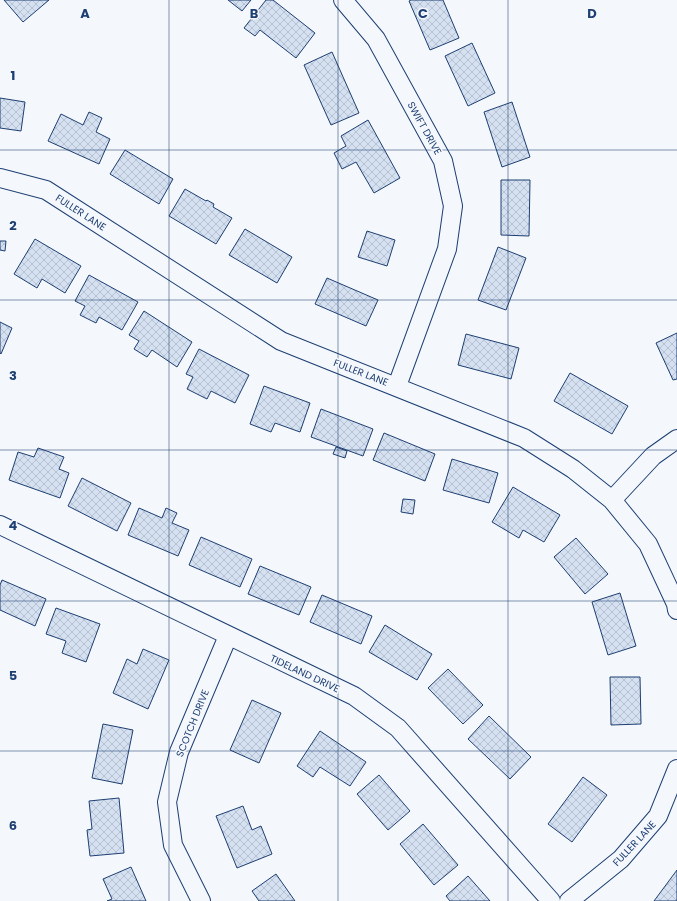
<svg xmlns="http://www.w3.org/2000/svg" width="677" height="901" font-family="Poppins,sans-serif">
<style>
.building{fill:url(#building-cross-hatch);stroke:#1d3f73}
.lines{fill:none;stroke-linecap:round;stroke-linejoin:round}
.street-casing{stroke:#1d3f73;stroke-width:20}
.street{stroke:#f4f7fb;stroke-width:18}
.grid{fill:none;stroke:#1d3f73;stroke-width:1;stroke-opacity:0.55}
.labels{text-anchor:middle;stroke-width:3;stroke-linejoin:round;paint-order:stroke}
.street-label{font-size:10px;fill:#1d3f73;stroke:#f4f7fb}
.grid-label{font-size:13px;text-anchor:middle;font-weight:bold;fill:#1d3f73;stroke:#f4f7fb;stroke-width:3;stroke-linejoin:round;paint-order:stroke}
</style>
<defs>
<pattern id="building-cross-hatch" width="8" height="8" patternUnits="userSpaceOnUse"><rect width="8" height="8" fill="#d5e0f0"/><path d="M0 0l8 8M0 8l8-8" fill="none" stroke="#b6c1d1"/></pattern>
</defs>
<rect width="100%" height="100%" fill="#f4f7fb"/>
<path class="building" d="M 4,0 L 49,0 L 23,22 Z
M 228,0 L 251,0 L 242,11 Z
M 266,0 L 273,0 L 315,33 L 296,58 L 260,30 L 255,36 L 244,28 Z
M 411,0 L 443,0 L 459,38 L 430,50 L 409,1 Z
M 472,43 L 495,93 L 468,106 L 445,56 Z
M 332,52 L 359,113 L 331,125 L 304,65 Z
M 0,98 L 25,102 L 21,131 L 0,128 Z
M 512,102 L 530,157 L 502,167 L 484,112 Z
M 89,112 L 102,118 L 96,132 L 110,139 L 99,164 L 48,141 L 61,114 L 83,125 Z
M 368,120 L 400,178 L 374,193 L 356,162 L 342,169 L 334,153 L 346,146 L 341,136 Z
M 125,150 L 173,179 L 159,204 L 110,174 Z
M 501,180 L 530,180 L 529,236 L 501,235 Z
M 185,189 L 206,201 L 207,200 L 214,204 L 213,207 L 232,218 L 216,244 L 169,216 Z
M 245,229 L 292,257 L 277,283 L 229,255 Z
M 367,231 L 395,240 L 387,266 L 358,257 Z
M 35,239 L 81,266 L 65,293 L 42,279 L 37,288 L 14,274 Z
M 0,241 L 6,241 L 5,251 L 0,250 Z
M 498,247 L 526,258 L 506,310 L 478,300 Z
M 89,275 L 138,302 L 122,330 L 99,317 L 96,323 L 80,315 L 85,306 L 75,301 Z
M 327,278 L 378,300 L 366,326 L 315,304 Z
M 144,311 L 192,342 L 177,367 L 152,350 L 147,357 L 134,349 L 139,341 L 129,335 Z
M 0,322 L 12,328 L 1,354 L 0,353 Z
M 677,333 L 677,379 L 673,380 L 656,343 Z
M 466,334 L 519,348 L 511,379 L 458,365 Z
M 199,349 L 249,375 L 235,403 L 211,391 L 207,399 L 187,389 L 193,377 L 186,374 Z
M 570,373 L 628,406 L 612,434 L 554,401 Z
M 264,386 L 310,403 L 300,432 L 275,423 L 271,432 L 250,424 Z
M 321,409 L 373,429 L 363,456 L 311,437 Z
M 384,433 L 435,454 L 425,481 L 373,460 Z
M 336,447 L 347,451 L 345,458 L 333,454 Z
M 38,448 L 64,457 L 59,469 L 69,473 L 60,498 L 9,480 L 18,452 L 34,457 Z
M 452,459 L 498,473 L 489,503 L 443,490 Z
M 82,478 L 131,503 L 117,531 L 68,506 Z
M 513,487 L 560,515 L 544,542 L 523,530 L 519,538 L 492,522 Z
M 403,499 L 415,500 L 413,514 L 401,512 Z
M 139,508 L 162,518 L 166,508 L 177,513 L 172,523 L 189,530 L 178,556 L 128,535 Z
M 201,537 L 252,559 L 240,587 L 189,565 Z
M 576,538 L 608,574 L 585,594 L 554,557 Z
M 260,566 L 311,587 L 299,615 L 248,594 Z
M 2,580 L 46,599 L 35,626 L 0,610 L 0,585 Z
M 620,593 L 636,646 L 608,655 L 592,602 Z
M 322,595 L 372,616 L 361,644 L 310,622 Z
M 56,608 L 100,624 L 86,662 L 62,653 L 66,641 L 46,634 Z
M 385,625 L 432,654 L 417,680 L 369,652 Z
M 143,649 L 169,660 L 148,709 L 113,693 L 127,659 L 137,664 Z
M 448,669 L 483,705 L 463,724 L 428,688 Z
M 610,677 L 640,677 L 641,724 L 611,725 Z
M 252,700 L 281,713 L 259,763 L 230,750 Z
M 489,716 L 531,757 L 510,779 L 468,739 Z
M 103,724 L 133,730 L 122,784 L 92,778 Z
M 320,731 L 366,762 L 350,786 L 320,767 L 313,777 L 297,766 Z
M 379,775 L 410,811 L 388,830 L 357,794 Z
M 583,777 L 607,795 L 572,842 L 548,824 Z
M 119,798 L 124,853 L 90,856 L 87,830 L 92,829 L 89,801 Z
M 243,806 L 252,830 L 261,826 L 272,854 L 237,868 L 216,816 Z
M 423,824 L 458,865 L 434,885 L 400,844 Z
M 131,867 L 146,901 L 107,901 L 112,899 L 103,879 Z
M 677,870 L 677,901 L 654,901 Z
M 276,874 L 295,901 L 259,901 L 252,891 Z
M 468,876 L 490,901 L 450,901 L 446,896 Z"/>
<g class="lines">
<defs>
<path id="street" d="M 343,0 L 376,39 L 443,161 L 453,206 L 447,249 L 397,386
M 0,178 L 46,190 L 281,341 L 524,438 L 573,469 L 612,500 L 648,544 L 676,604 L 677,610
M 612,500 L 653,456 L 677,439
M 0,525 L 354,696 L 398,728 L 551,901
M 201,901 L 173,845 L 167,802 L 179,752 L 228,636
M 569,901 L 621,859 L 658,816 L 677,769"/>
</defs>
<use href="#street" class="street-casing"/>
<use href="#street" class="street"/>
</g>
<path class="grid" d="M 169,0 L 169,901M 338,0 L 338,901M 508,0 L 508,901M 0,150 L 677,150M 0,300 L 677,300M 0,450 L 677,450M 0,601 L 677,601M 0,751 L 677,751"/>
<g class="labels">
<g class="street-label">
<text transform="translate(425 128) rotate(61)" y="4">SWIFT DRIVE</text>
<text transform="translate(81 212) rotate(33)" y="4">FULLER LANE</text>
<text transform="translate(361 372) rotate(21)" y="4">FULLER LANE</text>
<text transform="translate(305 673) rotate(25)" y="4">TIDELAND DRIVE</text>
<text transform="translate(192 723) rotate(-68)" y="4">SCOTCH DRIVE</text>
<text transform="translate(634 843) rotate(-47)" y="4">FULLER LANE</text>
</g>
</g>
<g class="grid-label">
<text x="85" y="18">A</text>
<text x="254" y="18">B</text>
<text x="423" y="18">C</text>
<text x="592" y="18">D</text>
<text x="13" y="80">1</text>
<text x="13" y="230">2</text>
<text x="13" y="380">3</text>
<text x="13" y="530">4</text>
<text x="13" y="680">5</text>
<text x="13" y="830">6</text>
</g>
</svg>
